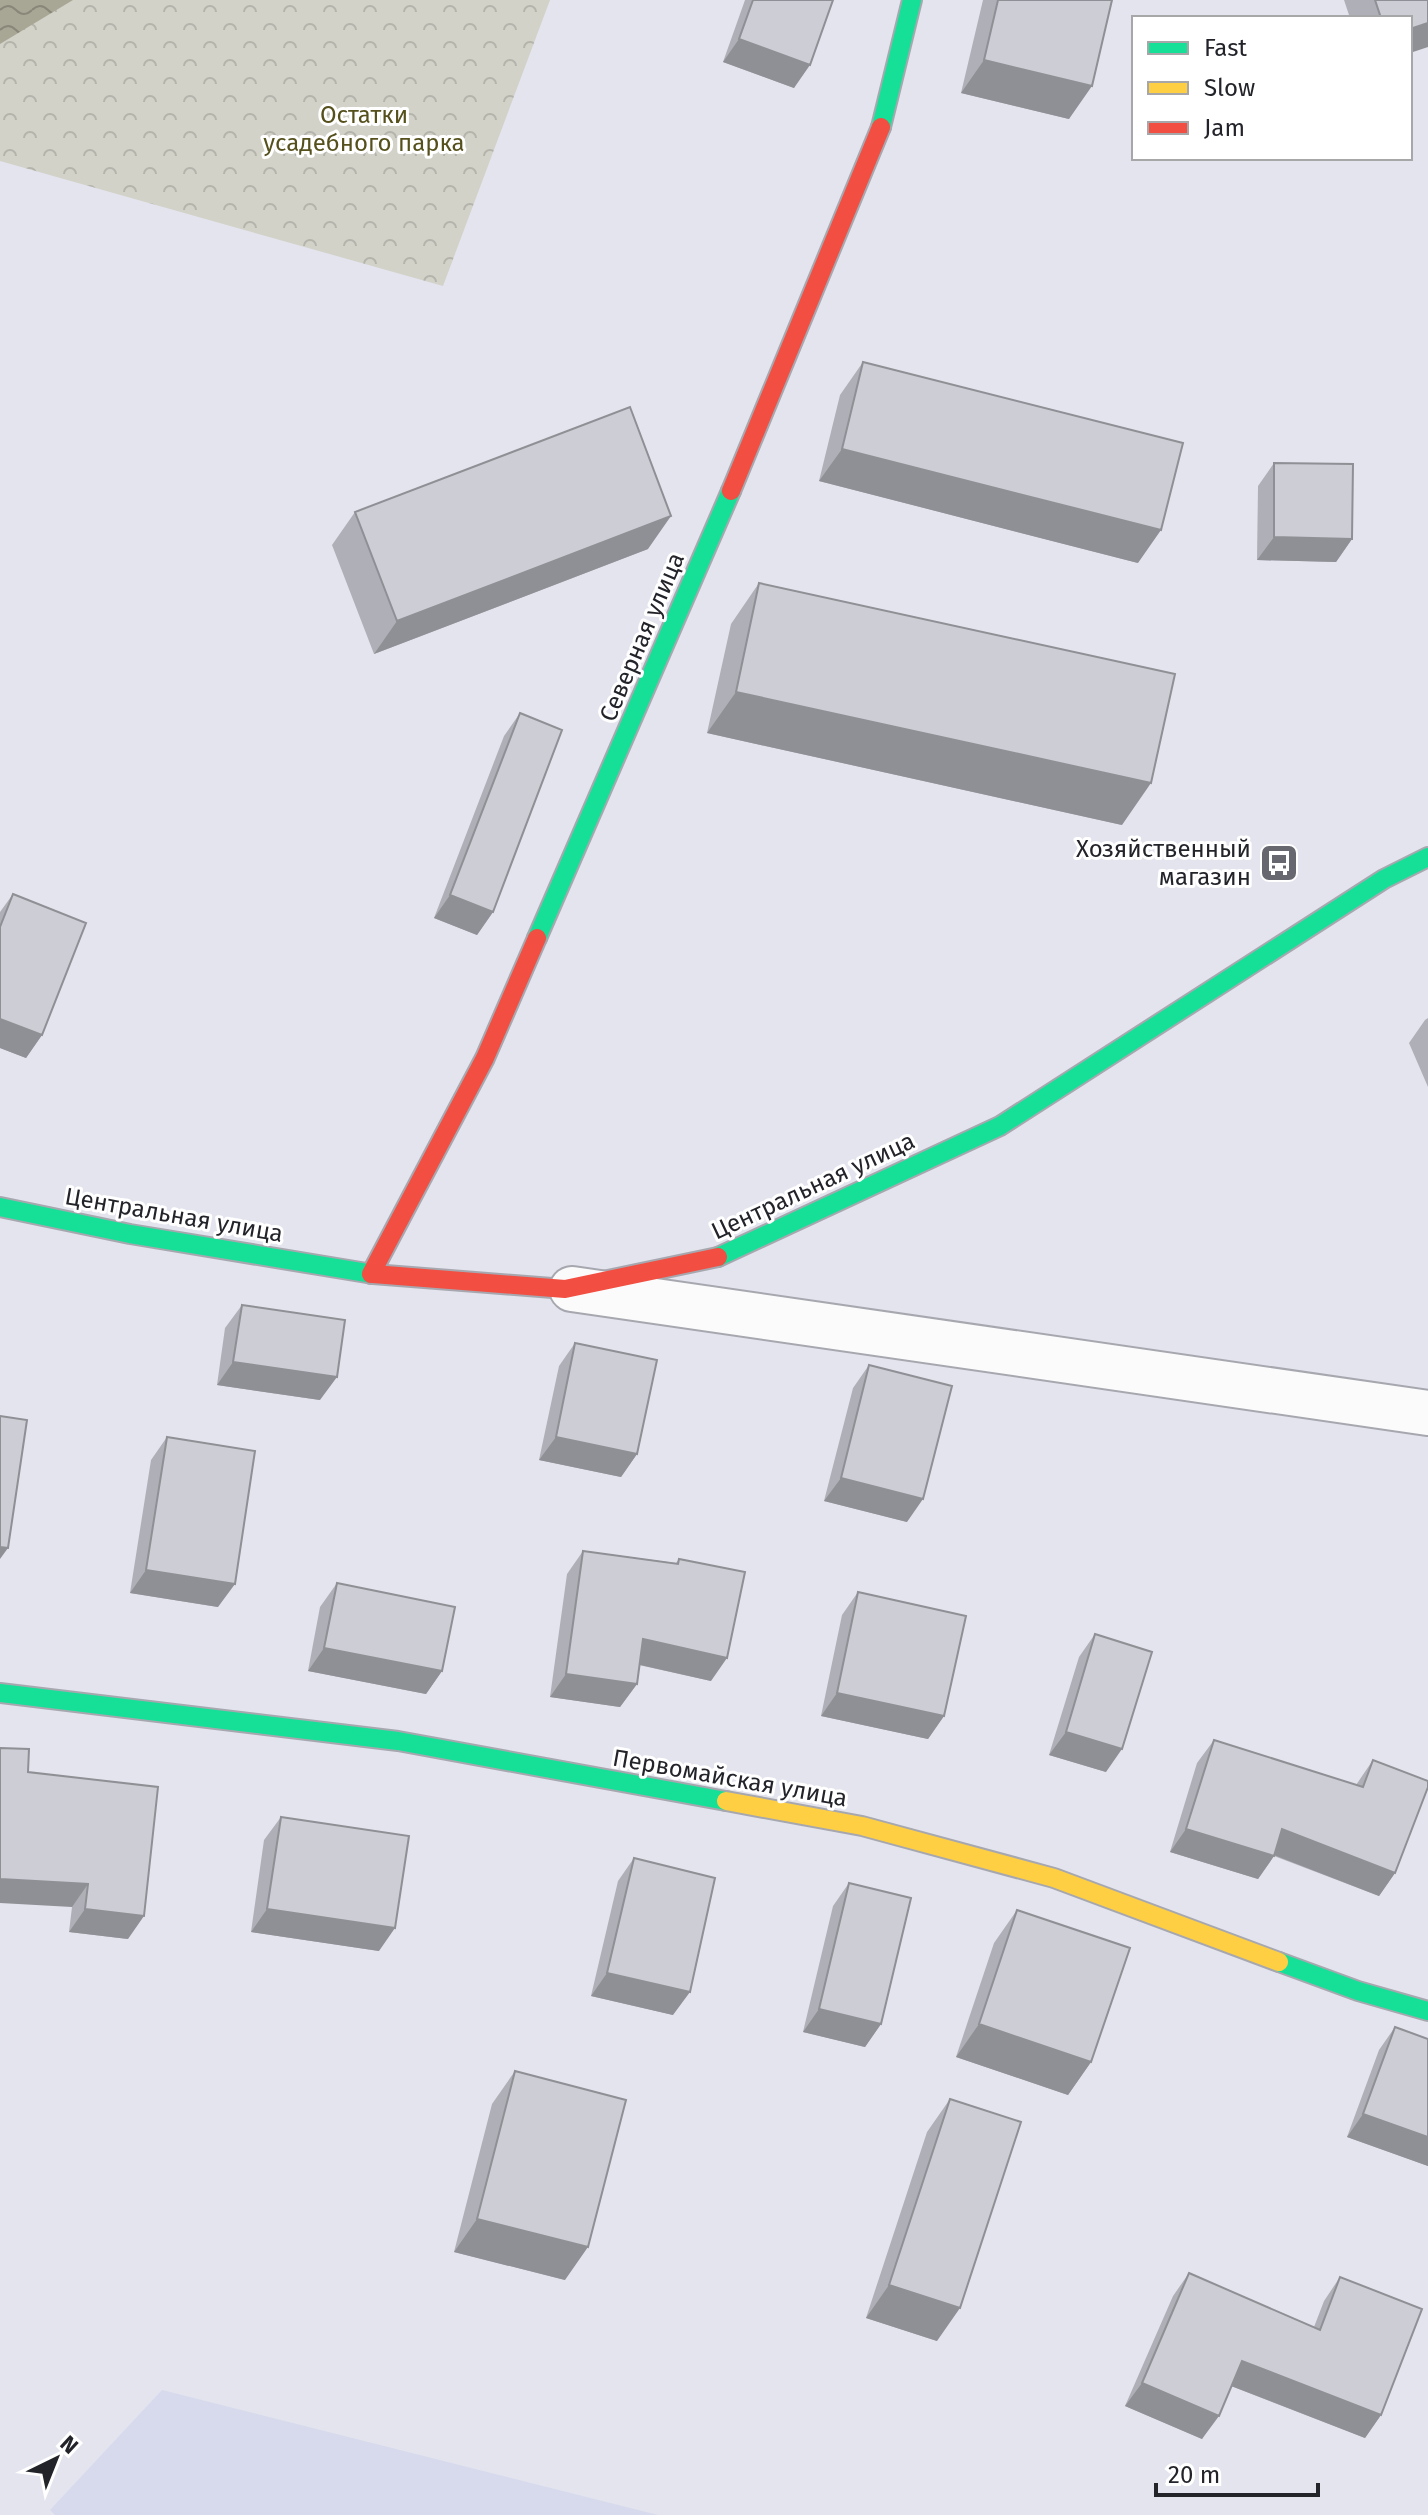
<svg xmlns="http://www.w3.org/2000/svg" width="1428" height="2515" font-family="'Fira Sans',sans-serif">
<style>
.built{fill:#d7daec}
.park{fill:url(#park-crowns)}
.water{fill:url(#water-waves)}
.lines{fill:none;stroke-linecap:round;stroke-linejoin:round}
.street-casing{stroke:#a7a8af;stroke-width:48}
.fast-casing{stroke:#a7a8af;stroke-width:22}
.slow-casing{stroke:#a7a8af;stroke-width:22}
.jam-casing{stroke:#a7a8af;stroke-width:22}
.street{stroke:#fbfbfc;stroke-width:44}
.fast{stroke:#16e098;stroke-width:18}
.slow{stroke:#ffcf43;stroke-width:18}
.jam{stroke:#f24e42;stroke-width:18}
.wall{fill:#afb0b7}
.shaded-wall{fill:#8f9095}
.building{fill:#cccdd5;stroke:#8f9095;stroke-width:2}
.labels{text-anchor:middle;stroke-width:6;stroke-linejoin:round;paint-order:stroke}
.park-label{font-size:24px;fill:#55501c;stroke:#fff}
.street-label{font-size:24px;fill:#23242a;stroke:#fff}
.poi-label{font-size:24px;fill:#23242a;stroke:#fff;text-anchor:end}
</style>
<defs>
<pattern id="park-crowns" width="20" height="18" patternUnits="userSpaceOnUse" patternTransform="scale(2)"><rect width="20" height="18" fill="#d2d2c8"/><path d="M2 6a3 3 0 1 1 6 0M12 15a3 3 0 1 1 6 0" fill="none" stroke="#b4b4ac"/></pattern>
<pattern id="water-waves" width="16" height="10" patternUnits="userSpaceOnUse" patternTransform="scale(2)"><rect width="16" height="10" fill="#a8a694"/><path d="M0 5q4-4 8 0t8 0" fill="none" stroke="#888779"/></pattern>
</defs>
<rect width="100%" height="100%" fill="#e3e4ee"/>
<path class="built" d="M 162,2390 L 658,2515 L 55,2515 L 50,2510 Z"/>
<path class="park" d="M 0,0 L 550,0 L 443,286 L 0,161 Z"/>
<path class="water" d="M 0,0 L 73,0 L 0,44 Z"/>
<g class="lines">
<defs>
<path id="street" d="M 572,1289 L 1428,1413"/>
<path id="fast" d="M 881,127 L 912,0
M 537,938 L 731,491
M 0,1207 L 130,1234 L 373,1274
M 718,1257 L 1000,1126 L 1384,879 L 1428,857
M 0,1693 L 398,1741 L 726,1801
M 1279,1962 L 1358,1991 L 1428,2011"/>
<path id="slow" d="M 726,1801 L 862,1826 L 1054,1878 L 1279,1962"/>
<path id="jam" d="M 731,491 L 881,127
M 371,1274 L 485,1058 L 537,938
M 373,1274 L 565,1289 L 718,1257"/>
</defs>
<use href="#street" class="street-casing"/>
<use href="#fast" class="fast-casing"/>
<use href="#slow" class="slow-casing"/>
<use href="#jam" class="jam-casing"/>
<use href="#street" class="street"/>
<use href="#fast" class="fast"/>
<use href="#slow" class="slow"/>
<use href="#jam" class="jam"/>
</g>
<path class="wall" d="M 745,0 L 833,0 L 794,88 L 723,62 Z
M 983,0 L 1112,0 L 1069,119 L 961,93 Z
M 1344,0 L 1428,0 L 1410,18 L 1350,18 Z
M 863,362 L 1138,563 L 819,481 L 840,395 Z
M 1274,463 L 1352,539 L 1336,562 L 1257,560 L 1258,486 Z
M 355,512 L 648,549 L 374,654 L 332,545 Z
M 759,583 L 1122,825 L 707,733 L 731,624 Z
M 520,713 L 493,912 L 477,935 L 434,918 L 504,736 Z
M 13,894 L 42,1035 L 26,1058 L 0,1048 L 0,912 Z
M 1428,1018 L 1428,1087 L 1409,1043 L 1425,1020 Z
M 242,1305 L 320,1400 L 217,1385 L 225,1328 Z
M 575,1343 L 637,1454 L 621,1477 L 539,1460 L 559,1366 Z
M 869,1365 L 907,1522 L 824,1501 L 853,1388 Z
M 167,1437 L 218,1607 L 130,1593 L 151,1460 Z
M 583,1551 L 676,1563 L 679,1559 L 711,1681 L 639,1665 L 637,1684 L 620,1707 L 550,1697 L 567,1574 Z
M 337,1583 L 442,1671 L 426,1694 L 308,1671 L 320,1607 Z
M 858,1592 L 944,1716 L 928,1739 L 821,1716 L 842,1615 Z
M 1095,1634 L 1106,1772 L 1049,1755 L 1079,1657 Z
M 1214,1740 L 1356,1785 L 1373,1760 L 1395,1873 L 1379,1896 L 1274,1856 L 1258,1879 L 1170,1852 L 1197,1763 Z
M 28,1772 L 128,1939 L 69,1932 L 72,1907 Z
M 281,1817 L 379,1951 L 251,1932 L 264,1840 Z
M 634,1858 L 673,2015 L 591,1996 L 618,1881 Z
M 849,1883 L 881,2024 L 865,2047 L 803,2032 L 833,1906 Z
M 1017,1910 L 1091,2062 L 1068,2095 L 956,2057 L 994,1943 Z
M 1395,2027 L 1428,2039 L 1428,2166 L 1347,2137 L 1379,2050 Z
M 515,2071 L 565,2280 L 454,2252 L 492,2104 Z
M 950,2099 L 937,2341 L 866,2318 L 927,2132 Z
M 1189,2273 L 1314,2327 L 1324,2301 L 1340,2277 L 1381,2415 L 1365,2438 L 1231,2386 L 1202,2439 L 1125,2406 L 1173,2296 Z"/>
<path class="shaded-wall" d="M 1428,23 L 1428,47 L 1410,53 L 1410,29 Z
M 739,39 L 810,65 L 794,88 L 723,62 Z
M 984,60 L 1092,86 L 1069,119 L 961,93 Z
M 842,449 L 1161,530 L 1138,563 L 819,481 Z
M 671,516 L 648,549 L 374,654 L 397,621 Z
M 1274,537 L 1352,539 L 1336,562 L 1257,560 Z
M 736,692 L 1151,783 L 1122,825 L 707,733 Z
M 450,895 L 493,912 L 477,935 L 434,918 Z
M 0,1019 L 42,1035 L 26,1058 L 0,1048 Z
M 233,1362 L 337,1377 L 320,1400 L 217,1385 Z
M 556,1437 L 637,1454 L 621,1477 L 539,1460 Z
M 841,1478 L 923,1499 L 907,1522 L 824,1501 Z
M 0,1547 L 8,1548 L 0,1559 Z
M 146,1570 L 235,1584 L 218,1607 L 130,1593 Z
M 643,1639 L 727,1658 L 711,1681 L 627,1662 Z
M 324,1648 L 442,1671 L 426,1694 L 308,1671 Z
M 566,1674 L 637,1684 L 620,1707 L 550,1697 Z
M 837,1693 L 944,1716 L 928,1739 L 821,1716 Z
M 1066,1732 L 1122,1749 L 1106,1772 L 1049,1755 Z
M 1186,1829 L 1274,1856 L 1258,1879 L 1170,1852 Z
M 1282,1829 L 1395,1873 L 1379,1896 L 1266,1852 Z
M 0,1879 L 88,1884 L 72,1907 L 0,1903 Z
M 85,1909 L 144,1916 L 128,1939 L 69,1932 Z
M 267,1909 L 395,1928 L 379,1951 L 251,1932 Z
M 607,1973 L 690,1992 L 673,2015 L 591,1996 Z
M 819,2009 L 881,2024 L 865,2047 L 803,2032 Z
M 979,2024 L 1091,2062 L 1068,2095 L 956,2057 Z
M 1363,2114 L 1428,2137 L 1428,2166 L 1347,2137 Z
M 477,2219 L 588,2247 L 565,2280 L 454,2252 Z
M 889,2285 L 960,2308 L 937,2341 L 866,2318 Z
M 1242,2361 L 1381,2415 L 1365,2438 L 1226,2384 Z
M 1142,2383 L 1219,2416 L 1202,2439 L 1125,2406 Z"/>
<path class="building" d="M 753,0 L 833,0 L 810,65 L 739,39 Z
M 998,0 L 1112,0 L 1092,86 L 984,60 Z
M 1375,0 L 1428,0 L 1428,23 L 1410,29 L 1410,18 L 1381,18 Z
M 863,362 L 1183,443 L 1161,530 L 842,449 Z
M 630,407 L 671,516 L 397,621 L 355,512 Z
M 1274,463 L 1353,464 L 1352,539 L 1274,537 Z
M 759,583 L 1175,674 L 1151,783 L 736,692 Z
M 520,713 L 562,730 L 493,912 L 450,895 Z
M 13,894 L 86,923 L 42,1035 L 0,1019 L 0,927 Z
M 242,1305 L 345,1320 L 337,1377 L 233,1362 Z
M 575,1343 L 657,1360 L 637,1454 L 556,1437 Z
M 869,1365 L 952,1386 L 923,1499 L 841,1478 Z
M 0,1416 L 27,1420 L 8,1548 L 0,1547 Z
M 167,1437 L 255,1451 L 235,1584 L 146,1570 Z
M 583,1551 L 678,1564 L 679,1559 L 745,1572 L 727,1658 L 643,1639 L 637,1684 L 566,1674 Z
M 337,1583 L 455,1607 L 442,1671 L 324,1648 Z
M 858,1592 L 966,1616 L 944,1716 L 837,1693 Z
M 1095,1634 L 1152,1652 L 1122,1749 L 1066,1732 Z
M 1214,1740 L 1363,1787 L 1373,1760 L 1428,1781 L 1428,1787 L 1395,1873 L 1282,1829 L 1274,1856 L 1186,1829 Z
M 0,1748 L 29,1749 L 28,1772 L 158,1787 L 144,1916 L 85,1909 L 88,1884 L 0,1879 Z
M 281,1817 L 409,1836 L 395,1928 L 267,1909 Z
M 634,1858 L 715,1878 L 690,1992 L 607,1973 Z
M 849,1883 L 911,1898 L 881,2024 L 819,2009 Z
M 1017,1910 L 1130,1948 L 1091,2062 L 979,2024 Z
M 1395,2027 L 1428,2039 L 1428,2137 L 1363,2114 Z
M 515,2071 L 626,2100 L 588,2247 L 477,2219 Z
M 950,2099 L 1021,2122 L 960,2308 L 889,2285 Z
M 1189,2273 L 1320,2330 L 1340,2277 L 1422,2309 L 1381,2415 L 1242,2361 L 1219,2416 L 1142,2383 Z"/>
<defs>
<symbol id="bus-square" viewBox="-11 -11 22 22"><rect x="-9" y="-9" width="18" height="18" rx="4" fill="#66676f" stroke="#fff"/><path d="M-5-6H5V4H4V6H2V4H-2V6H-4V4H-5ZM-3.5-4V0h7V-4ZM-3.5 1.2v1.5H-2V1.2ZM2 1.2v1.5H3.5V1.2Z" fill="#fff"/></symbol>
</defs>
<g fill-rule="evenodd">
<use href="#bus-square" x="1257" y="841" width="44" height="44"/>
</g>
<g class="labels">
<g class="park-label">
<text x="364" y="123">Остатки<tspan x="364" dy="28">усадебного парка</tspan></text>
</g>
<g class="street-label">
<text transform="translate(642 637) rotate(-67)" y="8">Северная улица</text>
<text transform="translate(813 1186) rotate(-25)" y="8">Центральная улица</text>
<text transform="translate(174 1215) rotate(10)" y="8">Центральная улица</text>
<text transform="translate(730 1778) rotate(10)" y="8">Первомайская улица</text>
</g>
<g class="poi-label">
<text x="1251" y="857">Хозяйственный<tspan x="1251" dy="28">магазин</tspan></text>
</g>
</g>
<rect x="1132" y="16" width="280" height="144" fill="#ffffff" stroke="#a7a7aa" stroke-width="2"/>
<rect x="1148" y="42" width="40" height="12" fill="#16e098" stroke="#a7a7aa" stroke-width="2"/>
<text x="1204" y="56" font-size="24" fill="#23242a">Fast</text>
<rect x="1148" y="82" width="40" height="12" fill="#ffcf43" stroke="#a7a7aa" stroke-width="2"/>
<text x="1204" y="96" font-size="24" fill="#23242a">Slow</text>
<rect x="1148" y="122" width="40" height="12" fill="#f24e42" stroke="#a7a7aa" stroke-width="2"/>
<text x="1204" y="136" font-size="24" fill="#23242a">Jam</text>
<g transform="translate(56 2459) rotate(43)" stroke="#ffffff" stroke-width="6" paint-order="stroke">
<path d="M0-6L14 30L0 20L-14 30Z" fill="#23242a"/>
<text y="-12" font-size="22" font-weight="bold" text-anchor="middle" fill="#23242a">N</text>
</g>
<path d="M1156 2483v12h162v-12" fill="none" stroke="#23242a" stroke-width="4"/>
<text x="1168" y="2483" font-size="24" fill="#23242a" stroke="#ffffff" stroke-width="6" paint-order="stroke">20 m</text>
</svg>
